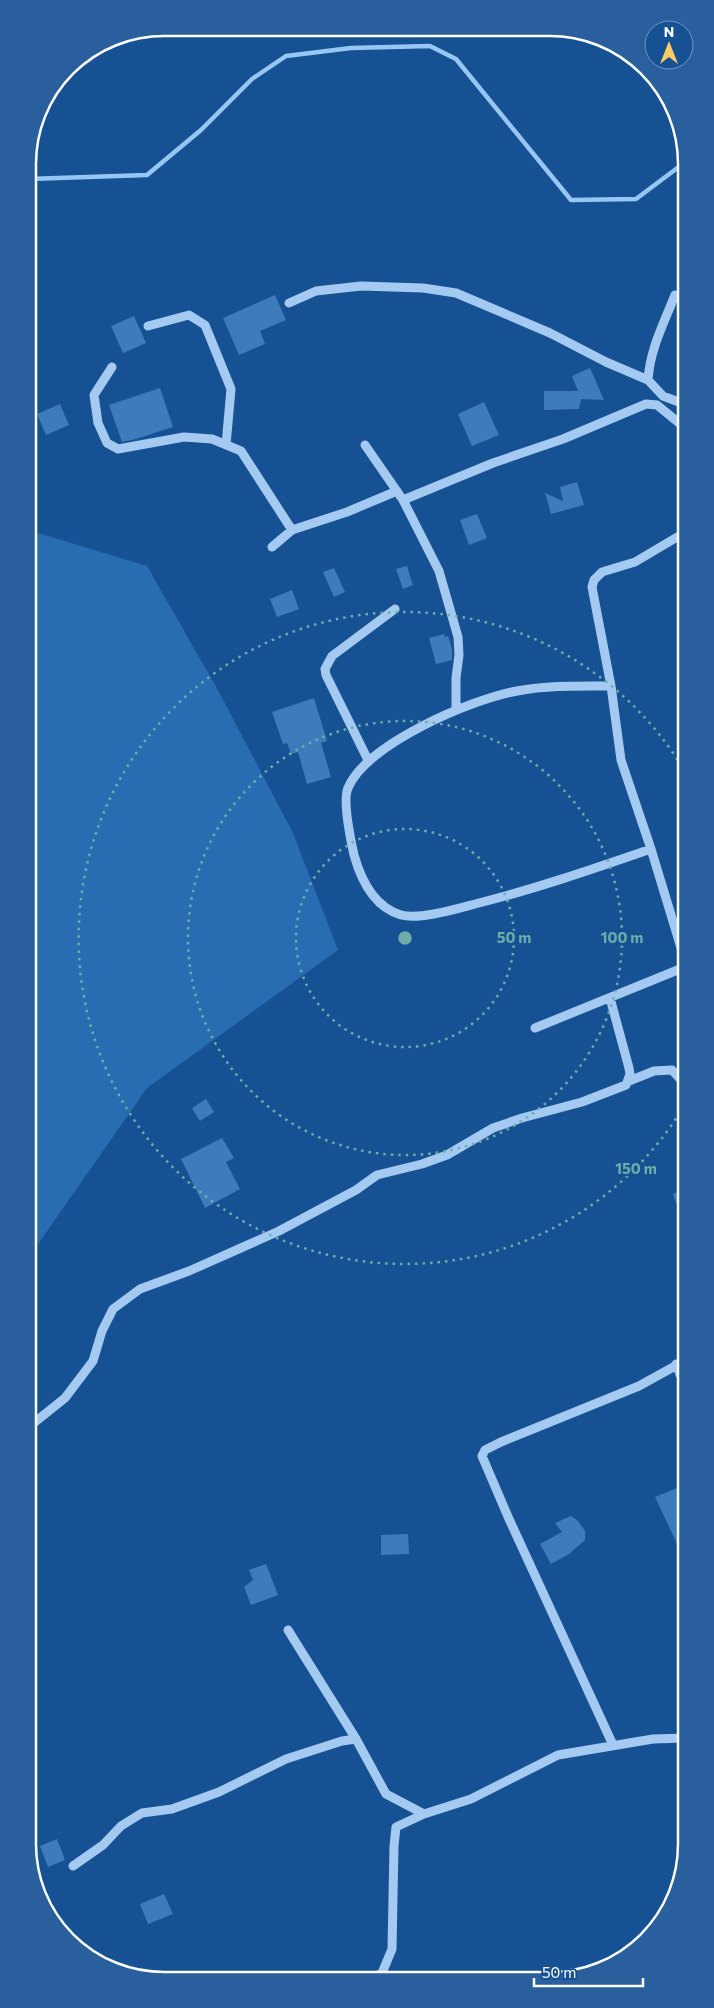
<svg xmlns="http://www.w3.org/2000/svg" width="714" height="2008" font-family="Commissioner,sans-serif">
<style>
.green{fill:#286cb2}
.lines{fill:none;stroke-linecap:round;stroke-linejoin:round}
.stream{stroke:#98c6f4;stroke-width:4.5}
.building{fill:#3e7bbb}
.minor{stroke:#a5caf1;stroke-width:9}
.ring{fill:none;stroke:#6fada8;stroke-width:2.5;stroke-dasharray:2.5 5}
.rim{fill:none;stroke:#fff;stroke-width:2.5}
.centre{fill:#6fada8;stroke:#165193;stroke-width:2.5}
.ring-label{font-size:15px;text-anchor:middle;font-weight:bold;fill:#6fada8;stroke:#165193;stroke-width:4.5;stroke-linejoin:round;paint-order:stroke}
</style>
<rect width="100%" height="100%" fill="#165193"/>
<path class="green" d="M 28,530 L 147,566 L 219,692 L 293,833 L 338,950 L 147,1088 L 29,1257 Z"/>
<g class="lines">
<path class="stream" d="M 28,179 L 147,175 L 201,130 L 252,79 L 286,56 L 351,48 L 430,46 L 456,59 L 571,200 L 636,199 L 684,163"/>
</g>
<path class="building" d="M 275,295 L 286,320 L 260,331 L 265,344 L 239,355 L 223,318 Z
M 134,316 L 146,343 L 123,353 L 111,326 Z
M 590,368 L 604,400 L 581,399 L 579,409 L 544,410 L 544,391 L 578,391 L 572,376 Z
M 160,388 L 173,427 L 136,439 L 122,442 L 109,405 Z
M 484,402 L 499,435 L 472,446 L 458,414 Z
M 60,404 L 69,425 L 46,435 L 37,414 Z
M 577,482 L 584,505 L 551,514 L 545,493 L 563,501 L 560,487 Z
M 477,514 L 487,538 L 469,545 L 460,520 Z
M 407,566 L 413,585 L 403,589 L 396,569 Z
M 334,568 L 345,592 L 334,597 L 323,572 Z
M 292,590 L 299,609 L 277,617 L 270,599 Z
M 444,634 L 445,637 L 448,636 L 452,649 L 452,660 L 436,664 L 429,638 Z
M 314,698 L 327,741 L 321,743 L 331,777 L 307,784 L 298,752 L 291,754 L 287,743 L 283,744 L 272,712 Z
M 206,1099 L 214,1112 L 200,1121 L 192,1108 Z
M 222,1138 L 234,1158 L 226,1162 L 240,1189 L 205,1208 L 181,1159 Z
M 685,1189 L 685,1224 L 684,1224 L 673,1194 Z
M 682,1486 L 686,1496 L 686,1563 L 655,1497 Z
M 571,1516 L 578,1521 L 585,1531 L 585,1540 L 569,1554 L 551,1564 L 540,1544 L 562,1532 L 555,1523 Z
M 408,1534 L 409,1554 L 381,1555 L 381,1535 Z
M 266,1564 L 278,1595 L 251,1605 L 244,1587 L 253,1580 L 249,1570 Z
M 57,1839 L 65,1860 L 48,1867 L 40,1846 Z
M 164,1894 L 173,1914 L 148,1924 L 140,1904 Z"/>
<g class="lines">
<path class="minor" d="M 289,303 L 316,291 L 361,286 L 423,288 L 456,293 L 550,333 L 606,362 L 648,380 L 663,396 L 684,404
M 148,326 L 189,315 L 205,325 L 231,389 L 226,445
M 112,367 L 94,395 L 98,423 L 107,443 L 118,449 L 184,437 L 212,439 L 241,451 L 292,530
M 648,380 C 650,349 664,323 675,295
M 365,445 L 403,500 L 439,571 L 458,637 L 459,655 L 456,678 L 456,710
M 403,500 L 493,463 L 563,439 L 646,404 L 657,405 L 684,427
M 684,533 L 635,562 L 602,572 L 594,580 L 592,587 L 611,686 L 621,760 L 651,849 L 685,961
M 272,547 L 292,530 L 347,512 L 397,491
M 611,686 C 579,686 548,685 517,691 C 472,699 366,744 348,788 C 342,801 351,841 354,855 C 361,880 374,907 401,915 C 419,920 456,909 475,904 C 535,889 593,869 651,849
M 368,760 L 326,675 L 325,669 L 332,656 L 395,609
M 535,1028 L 685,967
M 629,1081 L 654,1071 L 672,1070 L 681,1080 L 685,1098
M 676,1364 L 686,1390
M 30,1426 L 65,1398 L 93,1361 L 102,1331 L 113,1309 L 140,1289 L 189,1271 L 279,1231 L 356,1190 L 377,1175 L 422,1164 L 447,1155 L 493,1128 L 522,1118 L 582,1102 L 626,1085 L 630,1074 L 629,1068 L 610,998
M 288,1630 L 356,1739 L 386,1794 L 424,1814
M 613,1745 L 509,1519 L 482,1456 L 485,1450 L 501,1442 L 639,1386 L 686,1360
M 73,1866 L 103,1845 L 121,1826 L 142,1813 L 172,1809 L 219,1792 L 286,1759 L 342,1741 L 356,1739
M 372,1978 L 382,1973 L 392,1949 L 394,1846 L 396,1827 L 424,1814 L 471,1799 L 558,1755 L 653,1739 L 686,1738"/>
</g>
<g class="ring">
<circle cx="405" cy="938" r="109"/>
<circle cx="405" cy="938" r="217"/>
<path d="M684 1106A326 326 0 1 1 684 770"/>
</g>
<path d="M0 0H714V2008H0ZM164 36H550A128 128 0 0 1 678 164V1844A128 128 0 0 1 550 1972H164A128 128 0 0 1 36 1844V164A128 128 0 0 1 164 36Z" fill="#295f9c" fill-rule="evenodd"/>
<path class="rim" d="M164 36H550A128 128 0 0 1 678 164V1844A128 128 0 0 1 550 1972H164A128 128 0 0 1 36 1844V164A128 128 0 0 1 164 36Z"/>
<circle cx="405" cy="938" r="8" class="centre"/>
<g class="ring-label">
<text x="514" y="943">50 m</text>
<text x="622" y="943">100 m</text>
<text x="636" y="1174">150 m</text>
</g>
<g transform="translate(669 45)"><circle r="24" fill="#165193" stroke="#7397be"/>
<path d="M0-4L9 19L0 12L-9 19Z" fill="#ffcd65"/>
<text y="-8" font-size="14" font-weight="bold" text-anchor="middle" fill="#ffffff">N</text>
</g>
<path d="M534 1978v8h109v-8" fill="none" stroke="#ffffff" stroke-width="2.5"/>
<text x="542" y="1978" font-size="15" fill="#ffffff" stroke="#165193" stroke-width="4" paint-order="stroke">50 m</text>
</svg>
